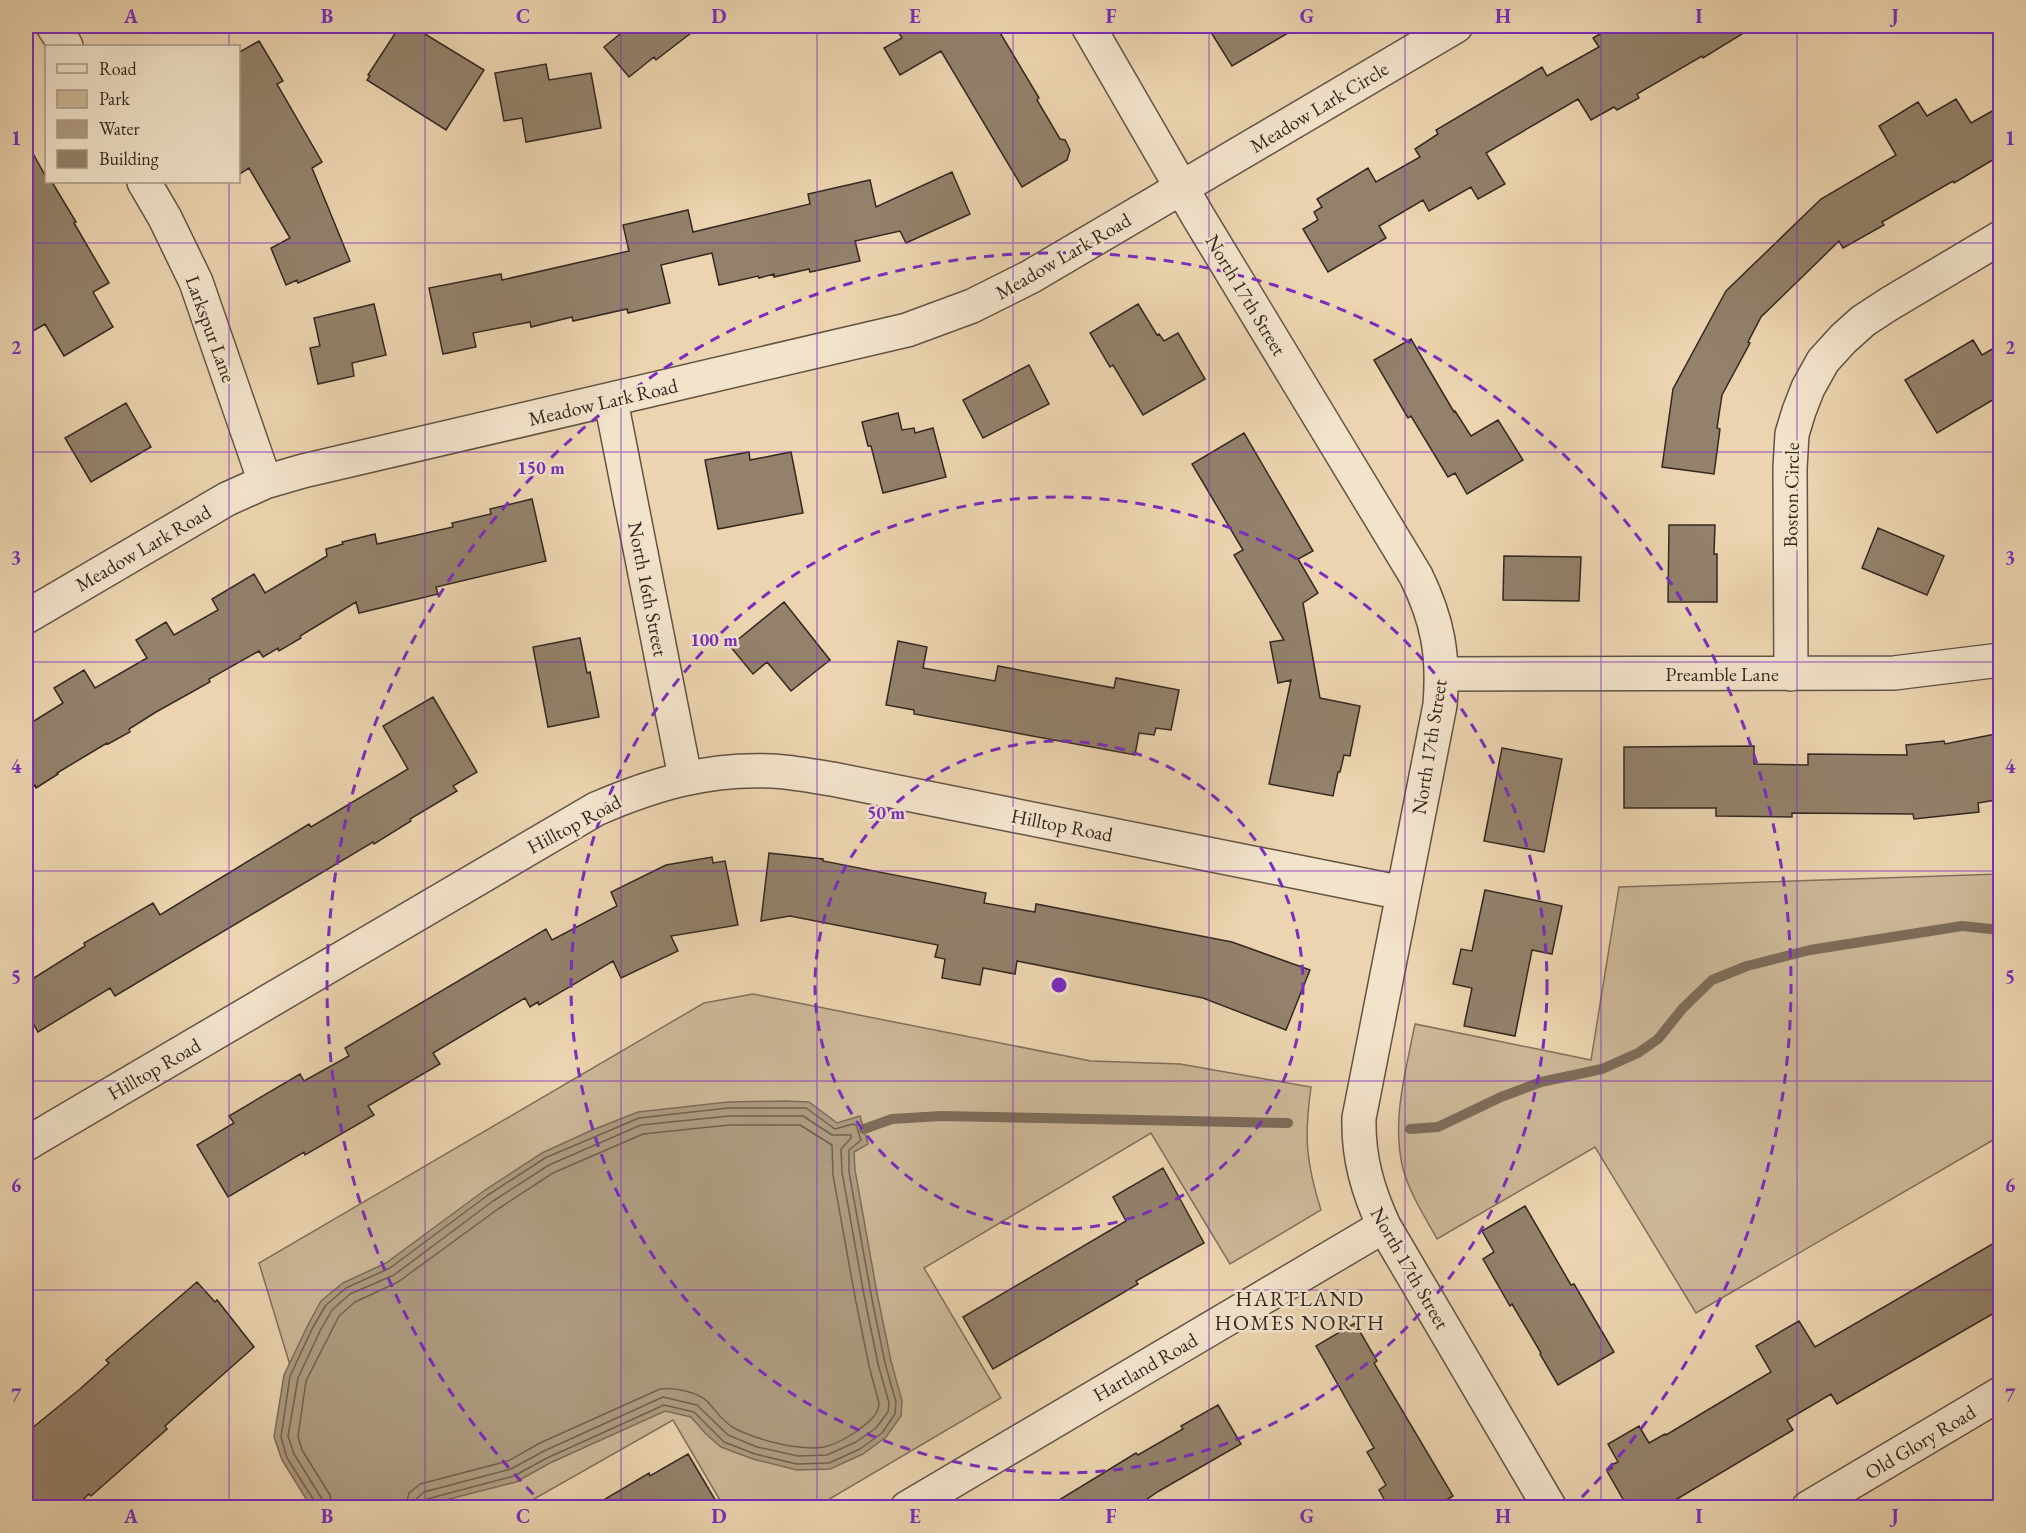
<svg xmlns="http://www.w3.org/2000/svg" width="2026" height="1533" font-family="'EB Garamond',serif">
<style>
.green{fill:#ccb797;stroke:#80705c;stroke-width:1.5}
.water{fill:#ad9a7f;stroke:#7d6c59;stroke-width:1.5}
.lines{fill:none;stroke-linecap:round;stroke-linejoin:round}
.shore{stroke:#706150;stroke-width:1.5}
.stream{stroke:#7d6c59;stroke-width:10}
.building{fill:#93816b;stroke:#342821;stroke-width:1.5}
.street-casing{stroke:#625344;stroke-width:36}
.street{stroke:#f2e3cb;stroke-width:33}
.grid{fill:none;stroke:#7b2cbf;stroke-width:1.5;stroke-opacity:0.55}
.ring{fill:none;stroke:#7b2cbf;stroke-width:3;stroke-dasharray:10 8}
.labels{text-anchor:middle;stroke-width:5;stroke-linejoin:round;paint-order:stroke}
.street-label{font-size:20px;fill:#342821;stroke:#f2e3cb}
.neighbourhood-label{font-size:21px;letter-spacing:1.5px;fill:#342821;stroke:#f2e3cb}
.centre{fill:#7b2cbf;stroke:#f2e3cb;stroke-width:3}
.ring-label{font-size:18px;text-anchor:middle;font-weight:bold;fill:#7b2cbf;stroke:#f2e3cb;stroke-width:5;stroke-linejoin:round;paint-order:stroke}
.neatline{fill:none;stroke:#7b2cbf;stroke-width:2}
.grid-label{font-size:20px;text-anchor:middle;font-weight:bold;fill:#7b2cbf}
</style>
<rect width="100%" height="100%" fill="#ebd4af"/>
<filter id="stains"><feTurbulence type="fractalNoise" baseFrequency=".00333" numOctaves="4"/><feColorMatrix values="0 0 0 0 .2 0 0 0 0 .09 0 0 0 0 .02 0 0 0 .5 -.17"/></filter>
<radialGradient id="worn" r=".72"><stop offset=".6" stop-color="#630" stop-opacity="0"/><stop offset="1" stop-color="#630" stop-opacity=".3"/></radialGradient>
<path class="green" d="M 2000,874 L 2000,1136 L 1696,1313 L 1595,1147 L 1437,1239 C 1425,1217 1410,1194 1403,1169 C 1391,1120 1406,1071 1415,1024 L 1591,1060 L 1619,887 Z
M 753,994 L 1091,1061 L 1180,1064 L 1311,1087 C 1304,1137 1306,1162 1321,1210 L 1230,1264 L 1151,1133 L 924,1268 L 1001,1398 L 816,1507 L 724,1507 L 673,1420 L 520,1507 L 333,1507 L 259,1263 L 704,1003 Z"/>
<path class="water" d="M 784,1101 L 809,1102 L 837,1123 L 860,1116 L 868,1144 L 854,1152 L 855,1170 L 877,1293 L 891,1361 L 902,1401 L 901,1416 L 886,1437 L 863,1454 L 830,1469 L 797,1470 L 753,1459 L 721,1447 L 705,1433 L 691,1417 L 665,1411 L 550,1463 L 516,1482 L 418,1507 L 311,1507 L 282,1460 L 274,1437 L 284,1375 L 308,1325 L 321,1301 L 343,1283 L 386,1263 L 485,1190 L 542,1153 L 590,1131 L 638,1112 L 728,1102 Z"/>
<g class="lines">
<path class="shore" d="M 316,1508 L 315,1502 L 287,1458 L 281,1437 L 290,1376 L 313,1327 L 326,1305 L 346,1288 L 390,1268 L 488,1195 L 545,1158 L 639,1118 L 728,1108 L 806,1108 L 835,1129 L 853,1124 L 856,1125 L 861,1140 L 849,1150 L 849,1172 L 871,1294 L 885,1363 L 896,1402 L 895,1414 L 882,1433 L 860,1449 L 829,1463 L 797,1464 L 755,1454 L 724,1442 L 694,1412 L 664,1405 L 547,1458 L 514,1476 L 427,1499 L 423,1502 L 422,1508
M 324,1508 L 322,1499 L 294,1454 L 288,1436 L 298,1378 L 320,1331 L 332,1310 L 350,1294 L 394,1275 L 493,1201 L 549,1165 L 641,1125 L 729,1116 L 803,1116 L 832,1135 L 851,1135 L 851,1138 L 841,1149 L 842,1172 L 864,1295 L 878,1364 L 889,1403 L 888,1412 L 876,1428 L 856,1442 L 827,1455 L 798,1456 L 757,1447 L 728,1435 L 697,1405 L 663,1397 L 544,1451 L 511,1469 L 424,1492 L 417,1498 L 414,1508
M 333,1508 L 330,1495 L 302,1450 L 298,1436 L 306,1381 L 339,1316 L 355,1302 L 398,1282 L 498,1209 L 553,1173 L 643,1134 L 729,1125 L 800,1125 L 832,1145 L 833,1175 L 855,1297 L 869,1366 L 879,1403 C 879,1416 866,1424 857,1431 C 848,1437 834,1445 824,1447 C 799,1451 757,1440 734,1428 C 723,1422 716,1411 708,1402 C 698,1392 674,1387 660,1389 L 540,1443 L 508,1461 L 420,1484 L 409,1493 L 405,1508"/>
<path class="stream" d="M 864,1129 L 892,1119 L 941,1116 L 1288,1123
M 1410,1129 L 1438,1127 L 1501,1097 L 1541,1082 L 1602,1069 L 1638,1053 L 1658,1039 L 1683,1008 L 1712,980 L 1747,966 L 1810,950 L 1962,926 L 2000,930"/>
</g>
<path class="building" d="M 400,26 L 412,26 L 484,70 L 446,130 L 367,80 L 370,76 L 368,75 Z
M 630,26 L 700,26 L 656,60 L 654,57 L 629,77 L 604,47 Z
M 895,26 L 996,26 L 1039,98 L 1037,100 L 1060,139 L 1065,140 L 1070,150 L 1067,160 L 1022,187 L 941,51 L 900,75 L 884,48 L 902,38 Z
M 1207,26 L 1300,26 L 1232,66 Z
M 1614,26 L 1755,26 L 1703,58 L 1702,56 L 1637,94 L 1639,98 L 1617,110 L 1614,107 L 1591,120 L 1578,99 L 1486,153 L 1505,184 L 1478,199 L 1471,187 L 1429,211 L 1423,200 L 1379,226 L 1386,238 L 1328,272 L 1303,229 L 1318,220 L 1314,212 L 1322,207 L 1317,199 L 1368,168 L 1376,182 L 1420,157 L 1415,149 L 1438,134 L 1436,130 L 1542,67 L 1547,76 L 1599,47 L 1593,38 Z
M 259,41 L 283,81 L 277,84 L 322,162 L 312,168 L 350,261 L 298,283 L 297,280 L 286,285 L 271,248 L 290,238 L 249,168 L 238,175 L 238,53 Z
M 546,64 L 549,80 L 591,73 L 601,128 L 526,142 L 522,118 L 504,121 L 495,73 Z
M 1956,99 L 1971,123 L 2001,106 L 2001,155 L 1954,183 L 1953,181 L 1882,222 L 1884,225 L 1843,248 L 1839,241 L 1761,317 L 1748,342 L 1750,343 L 1722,395 L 1717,428 L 1720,429 L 1714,474 L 1662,467 L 1673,389 L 1726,291 L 1821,199 L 1896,155 L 1879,126 L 1918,102 L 1927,116 Z
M 26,141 L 46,177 L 46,182 L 52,182 L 76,222 L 74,223 L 109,283 L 93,292 L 113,327 L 64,356 L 45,324 L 26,335 Z
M 952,172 L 970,214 L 906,243 L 900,231 L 855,241 L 860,261 L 810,272 L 809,269 L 774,277 L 774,274 L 759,278 L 758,276 L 719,285 L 712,253 L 661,265 L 670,303 L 628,313 L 627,309 L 573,321 L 572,317 L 531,327 L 530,322 L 473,333 L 476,347 L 443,354 L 429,288 L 501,274 L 502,280 L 629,251 L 623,225 L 688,210 L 693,232 L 810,204 L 808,194 L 870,180 L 876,207 Z
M 374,304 L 386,355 L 352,363 L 354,376 L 318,384 L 310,348 L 320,346 L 314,318 Z
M 1138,304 L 1157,335 L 1159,334 L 1164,341 L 1178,333 L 1205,379 L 1143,415 L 1113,365 L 1110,367 L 1090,333 Z
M 1411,339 L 1454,412 L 1455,411 L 1471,436 L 1498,420 L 1523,460 L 1467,494 L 1455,473 L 1448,477 L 1411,416 L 1408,418 L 1374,360 Z
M 1973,340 L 1982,355 L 2001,344 L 2001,395 L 1937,433 L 1905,380 Z
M 1029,365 L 1049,404 L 983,438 L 963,400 Z
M 126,403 L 151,447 L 91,482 L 65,438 Z
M 898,413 L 902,430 L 914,428 L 915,433 L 933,428 L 946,477 L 883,493 L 871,446 L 868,446 L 862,422 Z
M 1244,433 L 1313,551 L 1298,559 L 1318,593 L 1303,603 L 1320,698 L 1360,706 L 1350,756 L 1344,755 L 1340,772 L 1338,772 L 1333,796 L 1269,784 L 1291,680 L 1278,683 L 1270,642 L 1284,640 L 1234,555 L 1243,550 L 1192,464 Z
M 749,452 L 750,460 L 791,452 L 803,513 L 718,529 L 705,460 Z
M 532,499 L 546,561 L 436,587 L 438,594 L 359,613 L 356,602 L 300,636 L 301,638 L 279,651 L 278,648 L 263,657 L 259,651 L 209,679 L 210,682 L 156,712 L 129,729 L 130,732 L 108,744 L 107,743 L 57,773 L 58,774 L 36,788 L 35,785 L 26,790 L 26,726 L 63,703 L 54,688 L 84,670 L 95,688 L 147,658 L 136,640 L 166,622 L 174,635 L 218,610 L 212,599 L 254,574 L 265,593 L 327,556 L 326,549 L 343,544 L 342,542 L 375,534 L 377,544 L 453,527 L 452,523 L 491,514 L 490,509 Z
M 1669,525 L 1715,525 L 1714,554 L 1717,554 L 1717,602 L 1668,602 Z
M 1878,528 L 1944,556 L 1927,595 L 1862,568 Z
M 1504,556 L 1581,557 L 1579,601 L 1503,600 Z
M 784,602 L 830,660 L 791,691 L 767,662 L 753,674 L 730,646 Z
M 580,638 L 587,673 L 590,672 L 599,717 L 548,727 L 533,647 Z
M 898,641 L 927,647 L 923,668 L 995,681 L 998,666 L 1114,688 L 1116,678 L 1179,690 L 1171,730 L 1156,728 L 1154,735 L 1139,733 L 1135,755 L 914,714 L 914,710 L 886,705 Z
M 433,697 L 477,772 L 453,786 L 457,791 L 410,819 L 411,821 L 374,844 L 373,842 L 115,996 L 110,988 L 38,1032 L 26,1011 L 26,983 L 85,946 L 84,943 L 153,903 L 160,915 L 309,824 L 311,827 L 408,769 L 383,726 Z
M 2001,733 L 2001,799 L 1978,803 L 1979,812 L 1914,819 L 1913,814 L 1792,813 L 1792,817 L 1716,816 L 1716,808 L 1624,808 L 1624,747 L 1754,746 L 1754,764 L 1808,765 L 1808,754 L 1907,755 L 1906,745 L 1944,741 L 1945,744 Z
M 1502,748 L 1562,759 L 1544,852 L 1484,841 Z
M 769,853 L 823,859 L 823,861 L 986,893 L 984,903 L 1035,912 L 1036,904 L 1232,942 L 1310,970 L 1286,1030 L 1203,998 L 1017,961 L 1015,974 L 983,968 L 980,985 L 942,978 L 945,959 L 935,957 L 938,945 L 790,916 L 761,921 Z
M 712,857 L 713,863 L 725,861 L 738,925 L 671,936 L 678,951 L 621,978 L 613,961 L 539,1005 L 538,1002 L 530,1007 L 525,998 L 433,1053 L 440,1064 L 368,1106 L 374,1115 L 305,1155 L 304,1152 L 228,1197 L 197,1145 L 234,1123 L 229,1116 L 300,1074 L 304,1081 L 349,1056 L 345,1048 L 546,929 L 552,940 L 617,906 L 611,892 L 666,865 Z
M 1485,890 L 1562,906 L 1552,954 L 1532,950 L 1515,1036 L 1464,1026 L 1472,988 L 1453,984 L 1461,949 L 1472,951 Z
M 1163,1168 L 1204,1243 L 1136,1281 L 1138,1284 L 993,1369 L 963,1317 L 1126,1221 L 1113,1197 Z
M 1525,1206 L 1571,1285 L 1574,1284 L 1614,1352 L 1558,1385 L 1540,1354 L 1541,1353 L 1512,1304 L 1510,1306 L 1483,1259 L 1494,1252 L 1482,1231 Z
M 2001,1239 L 2001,1309 L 1837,1404 L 1831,1394 L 1787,1420 L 1793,1430 L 1662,1508 L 1628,1508 L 1607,1471 L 1612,1468 L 1611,1465 L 1618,1462 L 1608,1444 L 1639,1426 L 1649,1443 L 1665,1434 L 1666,1435 L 1771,1372 L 1756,1346 L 1799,1321 L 1815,1347 Z
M 197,1282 L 215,1302 L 217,1300 L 254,1347 L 165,1426 L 167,1429 L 91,1496 L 89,1494 L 74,1508 L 26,1508 L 26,1433 L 80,1389 L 109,1363 L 106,1360 Z
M 1355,1323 L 1377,1361 L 1374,1363 L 1453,1496 L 1433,1508 L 1389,1508 L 1379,1490 L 1386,1485 L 1367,1452 L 1374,1448 L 1316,1346 Z
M 1218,1405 L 1241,1444 L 1159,1491 L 1134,1508 L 1046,1508 L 1136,1453 L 1138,1455 L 1183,1429 L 1181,1426 Z
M 688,1454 L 720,1508 L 590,1508 L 649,1473 L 650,1476 Z"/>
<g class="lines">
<defs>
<path id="street" d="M 53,26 L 66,46
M 1088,26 L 1199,218 L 1416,576 C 1438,621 1444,655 1440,705 L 1359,1118 C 1358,1158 1368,1191 1384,1226 L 1550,1508
M 144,182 L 165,218 L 196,282 L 265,482
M 611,401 L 685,777
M 26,617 L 227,499 L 265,482 L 303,471 L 907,330 L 972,306 L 1030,277 L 1456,26
M 1443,674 L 1894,673 L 2000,660
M 1791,674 L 1790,468 L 1792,434 L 1799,411 L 1808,388 L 1823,361 L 1843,339 L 1863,321 L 1889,304 L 2000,238
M 26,1144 L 596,809 C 654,784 708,768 772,771 C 792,772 812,776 832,779 L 1403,893
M 907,1508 L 1384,1226
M 1808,1508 L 2000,1394"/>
</defs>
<use href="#street" class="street-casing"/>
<use href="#street" class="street"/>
</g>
<path class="grid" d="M 229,26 L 229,46M 425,26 L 425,1508M 621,26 L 621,1508M 817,26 L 817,1508M 1013,26 L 1013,1508M 1209,26 L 1209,1508M 1405,26 L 1405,1508M 1601,26 L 1601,1508M 1797,26 L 1797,1508M 229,182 L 229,1508M 26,243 L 2000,243M 26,452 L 2000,452M 26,662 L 2000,662M 26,871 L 2000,871M 26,1081 L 2000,1081M 26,1290 L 2000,1290"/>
<g class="ring">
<circle cx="1059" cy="985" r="244"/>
<circle cx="1059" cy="985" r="488"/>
<path d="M546 1507A732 732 0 1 1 1572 1507"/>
</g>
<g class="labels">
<g class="street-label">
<text transform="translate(1319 107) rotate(-31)" y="7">Meadow Lark Circle</text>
<text transform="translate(1063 256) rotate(-30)" y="7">Meadow Lark Road</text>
<text transform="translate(1246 295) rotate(59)" y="7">North 17th Street</text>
<text transform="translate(211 329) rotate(70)" y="7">Larkspur Lane</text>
<text transform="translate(603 402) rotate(-13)" y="7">Meadow Lark Road</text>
<text transform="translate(1791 495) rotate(-89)" y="7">Boston Circle</text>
<text transform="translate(143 548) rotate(-30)" y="7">Meadow Lark Road</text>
<text transform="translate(648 589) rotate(79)" y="7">North 16th Street</text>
<text x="1722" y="681">Preamble Lane</text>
<text transform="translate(1429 747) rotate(-81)" y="7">North 17th Street</text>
<text transform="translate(574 824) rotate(-28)" y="7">Hilltop Road</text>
<text transform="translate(1062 825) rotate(11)" y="7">Hilltop Road</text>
<text transform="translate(154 1069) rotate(-30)" y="7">Hilltop Road</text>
<text transform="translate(1410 1268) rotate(60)" y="7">North 17th Street</text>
<text transform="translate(1145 1367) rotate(-30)" y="7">Hartland Road</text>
<text transform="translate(1920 1442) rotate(-31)" y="7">Old Glory Road</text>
</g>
<g class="neighbourhood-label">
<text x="1300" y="1306">HARTLAND<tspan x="1300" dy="24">HOMES NORTH</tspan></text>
</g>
</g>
<circle cx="1059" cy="985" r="9" class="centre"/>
<g class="ring-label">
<text x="541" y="474">150 m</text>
<text x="714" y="646">100 m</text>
<text x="886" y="819">50 m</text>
</g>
<rect width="2026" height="1533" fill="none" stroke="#ebd4af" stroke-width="66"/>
<rect x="45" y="45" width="195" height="138" fill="#f2e3cb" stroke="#a69887" stroke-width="1.5"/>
<rect x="57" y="64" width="30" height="9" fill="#f2e3cb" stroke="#a69887" stroke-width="1.5"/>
<text x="99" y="75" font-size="18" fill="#342821">Road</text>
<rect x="57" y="90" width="30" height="18" fill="#ccb797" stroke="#a69887" stroke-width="1.5"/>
<text x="99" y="105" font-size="18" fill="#342821">Park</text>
<rect x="57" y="120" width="30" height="18" fill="#ad9a7f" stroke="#a69887" stroke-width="1.5"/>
<text x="99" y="135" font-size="18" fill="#342821">Water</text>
<rect x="57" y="150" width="30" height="18" fill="#93816b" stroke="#a69887" stroke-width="1.5"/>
<text x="99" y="165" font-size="18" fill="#342821">Building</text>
<rect x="33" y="33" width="1960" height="1467" class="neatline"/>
<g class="grid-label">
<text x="131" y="23">A</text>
<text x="327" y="23">B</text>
<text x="523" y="23">C</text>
<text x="719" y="23">D</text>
<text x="915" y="23">E</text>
<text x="1111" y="23">F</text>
<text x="1307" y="23">G</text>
<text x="1503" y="23">H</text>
<text x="1699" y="23">I</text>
<text x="1895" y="23">J</text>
<text x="16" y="145">1</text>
<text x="2010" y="145">1</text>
<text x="16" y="354">2</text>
<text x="2010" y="354">2</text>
<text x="16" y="564">3</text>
<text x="2010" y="564">3</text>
<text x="16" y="773">4</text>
<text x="2010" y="773">4</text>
<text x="16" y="983">5</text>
<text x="2010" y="983">5</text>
<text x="16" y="1192">6</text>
<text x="2010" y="1192">6</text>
<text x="16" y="1402">7</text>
<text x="2010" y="1402">7</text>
<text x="131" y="1523">A</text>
<text x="327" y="1523">B</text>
<text x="523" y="1523">C</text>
<text x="719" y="1523">D</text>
<text x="915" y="1523">E</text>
<text x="1111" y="1523">F</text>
<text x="1307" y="1523">G</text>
<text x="1503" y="1523">H</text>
<text x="1699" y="1523">I</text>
<text x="1895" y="1523">J</text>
</g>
<rect width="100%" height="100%" filter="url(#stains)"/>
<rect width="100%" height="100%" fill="url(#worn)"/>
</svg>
